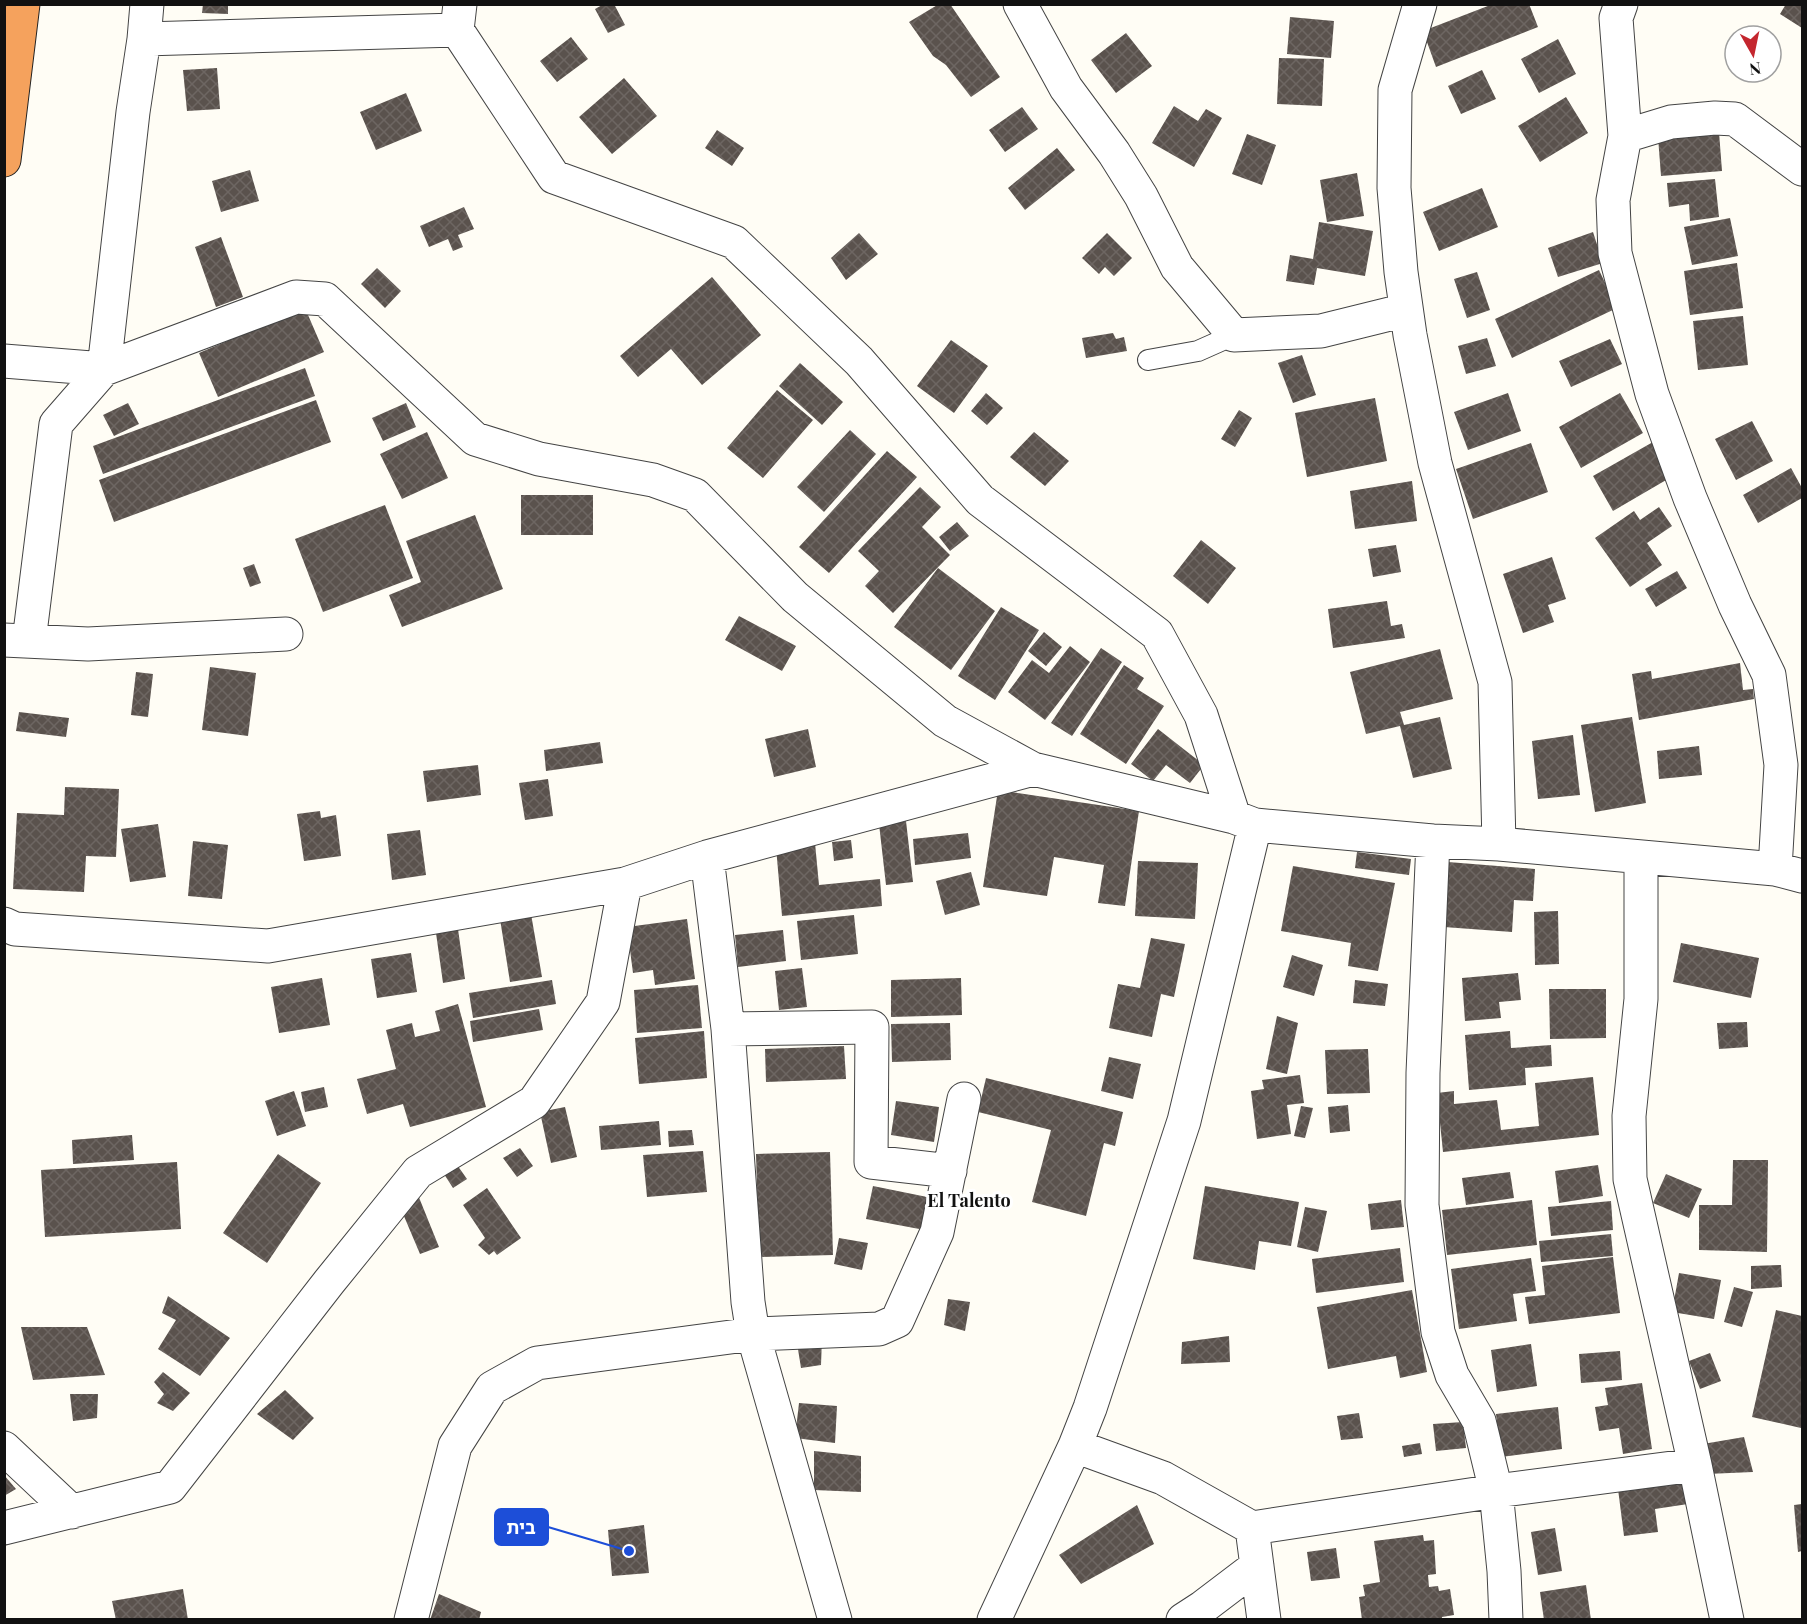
<svg xmlns="http://www.w3.org/2000/svg" width="1807" height="1624" font-family="'Playfair Display','Noto Sans Hebrew',serif">
<style>
.building{fill:url(#building-cross-hatch)}
.lines{fill:none;stroke-linecap:round;stroke-linejoin:round}
.lane-casing{stroke:#444;stroke-width:22}
.street-casing{stroke:#444;stroke-width:35}
.highway-casing{stroke:#222;stroke-width:35}
.lane{stroke:#fff;stroke-width:20}
.street{stroke:#fff;stroke-width:33}
.highway{stroke:#f5a25d;stroke-width:33}
.labels{text-anchor:middle;stroke-width:6;stroke-linejoin:round;paint-order:stroke}
.neighbourhood-label{font-size:18px;font-weight:bold;fill:#111;stroke:#fff}
.leader{fill:none;stroke:#1d4ed8;stroke-width:2}
.callout-dot{fill:#1d4ed8;stroke:#fff;stroke-width:2}
.callout{fill:#1d4ed8;stroke:#1d4ed8;stroke-width:2}
.callout-label{font-size:18px;text-anchor:middle;font-weight:bold;fill:#fff}
</style>
<defs>
<pattern id="building-cross-hatch" width="8" height="8" patternUnits="userSpaceOnUse" patternTransform="scale(1.5)"><rect width="8" height="8" fill="#5a524d"/><path d="M0 0l8 8M0 8l8-8" fill="none" stroke="#6d6662"/></pattern>
</defs>
<rect width="100%" height="100%" fill="#fffdf5"/>
<path class="building" d="M 203,4 L 228,4 L 228,14 L 202,13 Z
M 604,4 L 614,4 L 625,25 L 608,33 L 595,9 Z
M 939,4 L 950,4 L 1000,77 L 971,97 L 946,65 L 933,56 L 909,22 Z
M 1493,4 L 1529,4 L 1538,27 L 1436,67 L 1423,31 Z
M 1786,4 L 1802,4 L 1802,28 L 1780,14 Z
M 1290,17 L 1334,21 L 1331,58 L 1287,54 Z
M 1126,33 L 1152,66 L 1116,93 L 1091,60 Z
M 571,37 L 588,59 L 557,82 L 540,61 Z
M 1558,39 L 1576,74 L 1539,93 L 1521,59 Z
M 1279,58 L 1324,59 L 1322,106 L 1277,104 Z
M 217,68 L 220,109 L 187,111 L 183,70 Z
M 1482,70 L 1496,99 L 1461,114 L 1448,86 Z
M 624,78 L 657,116 L 612,154 L 579,117 Z
M 406,93 L 422,131 L 376,150 L 360,112 Z
M 1566,97 L 1588,133 L 1540,162 L 1518,126 Z
M 1174,106 L 1198,121 L 1206,109 L 1222,118 L 1194,167 L 1152,143 Z
M 1022,107 L 1038,129 L 1005,152 L 989,130 Z
M 717,130 L 744,148 L 732,166 L 705,148 Z
M 1719,132 L 1722,171 L 1661,176 L 1658,137 Z
M 1247,134 L 1276,145 L 1262,185 L 1232,174 Z
M 1057,148 L 1075,170 L 1025,210 L 1008,188 Z
M 250,170 L 259,201 L 221,212 L 212,181 Z
M 1357,173 L 1364,216 L 1327,222 L 1320,180 Z
M 1715,179 L 1719,217 L 1690,221 L 1689,204 L 1669,207 L 1667,183 Z
M 1482,188 L 1498,227 L 1439,251 L 1423,212 Z
M 464,207 L 474,229 L 458,235 L 463,247 L 453,251 L 448,239 L 429,247 L 420,226 Z
M 1730,218 L 1738,256 L 1692,265 L 1684,227 Z
M 1319,222 L 1373,231 L 1365,276 L 1317,268 L 1314,285 L 1286,281 L 1290,255 L 1313,259 Z
M 1593,232 L 1603,263 L 1558,277 L 1548,248 Z
M 859,233 L 878,254 L 846,280 L 831,258 Z
M 1107,233 L 1132,258 L 1114,276 L 1105,267 L 1099,274 L 1082,258 Z
M 221,237 L 243,297 L 216,307 L 195,247 Z
M 1737,263 L 1743,308 L 1690,315 L 1684,271 Z
M 377,268 L 401,291 L 385,308 L 361,284 Z
M 1599,270 L 1617,308 L 1512,358 L 1495,319 Z
M 1477,272 L 1490,310 L 1467,318 L 1454,279 Z
M 712,277 L 761,335 L 702,385 L 671,349 L 638,377 L 620,356 Z
M 305,308 L 324,352 L 218,397 L 199,353 Z
M 1743,316 L 1748,365 L 1698,370 L 1693,321 Z
M 1113,333 L 1116,339 L 1124,337 L 1127,351 L 1086,358 L 1082,338 Z
M 1487,338 L 1496,366 L 1466,374 L 1458,346 Z
M 1610,339 L 1622,364 L 1571,387 L 1559,361 Z
M 951,340 L 988,366 L 954,413 L 917,386 Z
M 1302,355 L 1316,395 L 1293,403 L 1278,363 Z
M 800,363 L 843,402 L 822,425 L 779,386 Z
M 305,368 L 315,396 L 103,474 L 93,446 Z
M 777,390 L 813,420 L 763,478 L 727,448 Z
M 986,393 L 1003,408 L 987,425 L 971,411 Z
M 1508,393 L 1521,431 L 1468,450 L 1454,412 Z
M 1620,393 L 1643,433 L 1581,468 L 1559,427 Z
M 1375,398 L 1387,461 L 1307,477 L 1295,413 Z
M 316,400 L 331,442 L 114,522 L 99,480 Z
M 128,403 L 139,424 L 114,436 L 103,415 Z
M 406,403 L 416,427 L 383,441 L 372,418 Z
M 1239,410 L 1252,418 L 1235,447 L 1221,439 Z
M 1752,421 L 1773,461 L 1736,480 L 1715,439 Z
M 850,430 L 876,454 L 824,512 L 797,487 Z
M 427,432 L 448,478 L 402,499 L 380,454 Z
M 1034,432 L 1069,461 L 1045,486 L 1010,457 Z
M 1653,442 L 1673,476 L 1613,511 L 1593,476 Z
M 1531,443 L 1548,492 L 1473,519 L 1456,469 Z
M 887,451 L 917,477 L 829,573 L 799,547 Z
M 1791,468 L 1802,488 L 1802,498 L 1758,523 L 1743,495 Z
M 1412,481 L 1417,521 L 1355,529 L 1350,491 Z
M 920,487 L 941,507 L 922,527 L 950,555 L 893,613 L 865,586 L 879,571 L 858,551 Z
M 521,495 L 593,495 L 593,535 L 521,535 Z
M 385,505 L 413,578 L 323,612 L 295,539 Z
M 1659,507 L 1672,526 L 1647,543 L 1662,565 L 1630,587 L 1595,538 L 1634,511 L 1640,520 Z
M 475,515 L 503,589 L 402,627 L 389,595 L 421,582 L 406,541 Z
M 957,522 L 969,536 L 950,551 L 939,537 Z
M 1201,540 L 1236,568 L 1208,604 L 1173,576 Z
M 1396,545 L 1401,572 L 1373,577 L 1368,549 Z
M 1552,557 L 1566,599 L 1548,605 L 1554,622 L 1523,633 L 1503,574 Z
M 254,564 L 261,583 L 250,587 L 243,568 Z
M 938,568 L 995,611 L 951,670 L 894,627 Z
M 1677,571 L 1687,588 L 1656,607 L 1645,589 Z
M 1387,601 L 1391,626 L 1402,624 L 1405,638 L 1333,648 L 1328,609 Z
M 1001,607 L 1039,630 L 995,700 L 958,676 Z
M 739,616 L 796,646 L 782,671 L 725,640 Z
M 1044,632 L 1062,647 L 1046,666 L 1028,651 Z
M 1070,646 L 1090,662 L 1045,720 L 1008,692 L 1032,660 L 1049,673 Z
M 1101,648 L 1122,662 L 1072,736 L 1051,723 Z
M 1440,649 L 1453,699 L 1400,712 L 1404,725 L 1440,717 L 1452,769 L 1413,778 L 1400,726 L 1366,734 L 1350,672 Z
M 1740,663 L 1743,690 L 1753,689 L 1754,699 L 1639,720 L 1632,674 L 1651,671 L 1652,679 Z
M 1124,665 L 1144,678 L 1137,689 L 1164,706 L 1126,764 L 1080,734 Z
M 210,667 L 256,673 L 248,736 L 202,730 Z
M 136,672 L 153,674 L 148,717 L 131,715 Z
M 19,712 L 69,718 L 66,737 L 16,731 Z
M 1632,717 L 1646,803 L 1595,812 L 1581,725 Z
M 808,729 L 816,767 L 774,777 L 765,739 Z
M 1158,729 L 1204,765 L 1190,783 L 1166,765 L 1153,781 L 1131,764 Z
M 1573,735 L 1580,795 L 1538,799 L 1532,741 Z
M 600,742 L 603,763 L 546,771 L 544,750 Z
M 1699,746 L 1702,775 L 1659,779 L 1657,751 Z
M 478,765 L 481,795 L 427,802 L 423,771 Z
M 548,779 L 553,816 L 525,820 L 519,783 Z
M 65,787 L 119,789 L 116,857 L 86,856 L 84,892 L 13,889 L 17,813 L 64,815 Z
M 998,790 L 1139,811 L 1125,906 L 1098,903 L 1104,865 L 1054,857 L 1047,896 L 983,887 Z
M 320,811 L 321,818 L 336,815 L 341,856 L 304,861 L 297,814 Z
M 906,821 L 913,882 L 886,885 L 879,824 Z
M 158,824 L 166,877 L 130,882 L 121,829 Z
M 420,830 L 426,875 L 392,880 L 387,834 Z
M 968,833 L 971,858 L 915,865 L 913,839 Z
M 851,840 L 853,858 L 834,861 L 832,842 Z
M 193,841 L 228,845 L 222,899 L 188,896 Z
M 815,843 L 819,885 L 880,879 L 882,906 L 782,916 L 776,847 Z
M 1357,852 L 1411,859 L 1409,875 L 1355,868 Z
M 1138,861 L 1198,863 L 1195,919 L 1135,916 Z
M 1448,862 L 1535,869 L 1533,901 L 1514,900 L 1512,932 L 1444,927 Z
M 1293,866 L 1395,883 L 1378,971 L 1348,966 L 1351,943 L 1281,931 Z
M 971,872 L 980,905 L 945,915 L 936,881 Z
M 1558,911 L 1559,964 L 1535,965 L 1534,912 Z
M 531,914 L 542,977 L 510,982 L 500,919 Z
M 854,915 L 858,954 L 801,960 L 797,921 Z
M 687,919 L 695,979 L 655,985 L 653,970 L 633,973 L 627,927 Z
M 458,929 L 465,979 L 443,983 L 436,933 Z
M 783,930 L 786,961 L 738,967 L 735,935 Z
M 1151,938 L 1185,944 L 1174,997 L 1161,994 L 1152,1037 L 1109,1028 L 1118,984 L 1140,988 Z
M 1681,943 L 1759,958 L 1751,998 L 1673,982 Z
M 411,953 L 417,992 L 377,998 L 371,959 Z
M 1292,955 L 1323,965 L 1314,996 L 1283,987 Z
M 802,968 L 807,1007 L 779,1010 L 775,971 Z
M 1518,973 L 1521,1000 L 1499,1002 L 1501,1018 L 1465,1021 L 1462,978 Z
M 322,978 L 330,1025 L 279,1033 L 271,987 Z
M 961,978 L 962,1015 L 891,1017 L 891,980 Z
M 552,980 L 556,1004 L 473,1018 L 469,993 Z
M 1355,980 L 1388,984 L 1385,1006 L 1353,1003 Z
M 698,985 L 702,1028 L 637,1033 L 634,990 Z
M 1549,989 L 1606,989 L 1606,1038 L 1550,1039 Z
M 458,1004 L 486,1107 L 410,1127 L 403,1104 L 367,1114 L 357,1079 L 396,1069 L 386,1030 L 412,1023 L 415,1037 L 440,1031 L 435,1011 Z
M 539,1009 L 543,1030 L 473,1042 L 470,1021 Z
M 1277,1016 L 1298,1023 L 1287,1074 L 1266,1069 Z
M 1747,1022 L 1748,1047 L 1719,1049 L 1717,1023 Z
M 950,1023 L 951,1060 L 892,1062 L 891,1024 Z
M 704,1031 L 707,1078 L 639,1084 L 635,1038 Z
M 1510,1031 L 1511,1048 L 1551,1045 L 1552,1066 L 1525,1068 L 1526,1085 L 1469,1090 L 1465,1035 Z
M 844,1046 L 846,1079 L 766,1082 L 765,1049 Z
M 1368,1049 L 1370,1093 L 1327,1094 L 1325,1050 Z
M 1109,1057 L 1141,1064 L 1133,1099 L 1101,1091 Z
M 1300,1075 L 1304,1103 L 1287,1105 L 1291,1134 L 1257,1139 L 1251,1091 L 1264,1089 L 1262,1080 Z
M 1593,1077 L 1599,1135 L 1443,1152 L 1437,1093 L 1454,1091 L 1454,1104 L 1497,1100 L 1501,1130 L 1539,1126 L 1535,1083 Z
M 986,1078 L 1123,1112 L 1115,1146 L 1104,1143 L 1086,1216 L 1032,1202 L 1051,1130 L 978,1112 Z
M 324,1087 L 328,1107 L 305,1112 L 301,1092 Z
M 294,1091 L 306,1126 L 277,1136 L 265,1101 Z
M 896,1101 L 939,1107 L 934,1142 L 891,1135 Z
M 1348,1105 L 1350,1131 L 1330,1133 L 1328,1107 Z
M 1301,1106 L 1313,1108 L 1305,1138 L 1294,1136 Z
M 565,1107 L 577,1157 L 551,1163 L 540,1112 Z
M 659,1121 L 661,1145 L 601,1150 L 599,1126 Z
M 692,1130 L 694,1145 L 669,1147 L 668,1131 Z
M 132,1135 L 134,1160 L 73,1164 L 72,1140 Z
M 520,1148 L 533,1166 L 517,1177 L 503,1158 Z
M 703,1151 L 707,1192 L 647,1197 L 643,1155 Z
M 830,1152 L 833,1255 L 759,1257 L 756,1154 Z
M 278,1154 L 321,1183 L 267,1263 L 223,1233 Z
M 1733,1160 L 1768,1160 L 1767,1252 L 1699,1250 L 1699,1205 L 1732,1205 Z
M 177,1162 L 181,1229 L 45,1237 L 41,1170 Z
M 455,1162 L 467,1179 L 453,1188 L 442,1171 Z
M 1598,1165 L 1603,1196 L 1559,1203 L 1555,1171 Z
M 1510,1172 L 1514,1198 L 1466,1205 L 1462,1178 Z
M 1666,1174 L 1702,1189 L 1689,1218 L 1653,1203 Z
M 873,1186 L 937,1199 L 930,1231 L 866,1219 Z
M 1205,1186 L 1299,1202 L 1291,1246 L 1259,1241 L 1255,1270 L 1193,1259 Z
M 487,1188 L 521,1238 L 497,1255 L 494,1251 L 489,1255 L 478,1245 L 485,1238 L 463,1205 Z
M 418,1195 L 439,1247 L 420,1254 L 398,1202 Z
M 1401,1200 L 1404,1227 L 1371,1230 L 1368,1204 Z
M 1532,1200 L 1537,1245 L 1447,1255 L 1442,1210 Z
M 1611,1201 L 1613,1230 L 1551,1236 L 1548,1207 Z
M 1305,1207 L 1327,1211 L 1318,1252 L 1297,1247 Z
M 1611,1234 L 1613,1256 L 1541,1262 L 1539,1241 Z
M 839,1238 L 868,1243 L 862,1270 L 834,1264 Z
M 1400,1248 L 1404,1282 L 1316,1293 L 1312,1259 Z
M 1613,1257 L 1620,1313 L 1529,1324 L 1525,1297 L 1545,1295 L 1542,1266 Z
M 1531,1258 L 1536,1291 L 1513,1294 L 1517,1321 L 1459,1329 L 1451,1269 Z
M 1781,1265 L 1782,1287 L 1751,1289 L 1751,1266 Z
M 1679,1273 L 1721,1280 L 1714,1319 L 1672,1312 Z
M 1734,1287 L 1753,1292 L 1742,1327 L 1724,1322 Z
M 1412,1290 L 1427,1372 L 1400,1378 L 1396,1356 L 1328,1369 L 1317,1307 Z
M 168,1296 L 230,1338 L 200,1376 L 158,1349 L 176,1320 L 162,1313 Z
M 948,1299 L 970,1302 L 965,1331 L 944,1325 Z
M 1776,1310 L 1802,1316 L 1802,1420 L 1801,1428 L 1752,1417 Z
M 21,1327 L 87,1327 L 105,1375 L 33,1380 Z
M 1229,1336 L 1230,1362 L 1181,1364 L 1182,1342 Z
M 822,1338 L 821,1365 L 801,1368 L 797,1343 Z
M 1531,1344 L 1537,1386 L 1497,1392 L 1491,1350 Z
M 1620,1351 L 1622,1380 L 1581,1383 L 1579,1354 Z
M 1710,1353 L 1721,1381 L 1700,1389 L 1689,1361 Z
M 163,1372 L 190,1393 L 173,1411 L 157,1403 L 164,1394 L 154,1382 Z
M 1642,1383 L 1652,1449 L 1623,1454 L 1619,1428 L 1599,1431 L 1595,1407 L 1608,1405 L 1605,1388 Z
M 285,1390 L 314,1418 L 293,1440 L 257,1414 Z
M 70,1394 L 98,1394 L 97,1418 L 73,1421 Z
M 799,1403 L 837,1406 L 835,1443 L 795,1438 Z
M 1558,1407 L 1562,1449 L 1501,1457 L 1496,1414 Z
M 1359,1413 L 1363,1438 L 1341,1440 L 1337,1416 Z
M 1463,1422 L 1466,1448 L 1436,1451 L 1433,1424 Z
M 1744,1437 L 1753,1472 L 1707,1474 L 1697,1445 Z
M 1420,1443 L 1422,1454 L 1404,1457 L 1402,1446 Z
M 814,1451 L 861,1456 L 861,1492 L 814,1490 Z
M 4,1475 L 16,1489 L 4,1496 Z
M 1685,1480 L 1688,1504 L 1655,1509 L 1658,1532 L 1624,1536 L 1618,1489 Z
M 1802,1504 L 1802,1551 L 1798,1552 L 1794,1505 Z
M 1137,1505 L 1154,1544 L 1081,1584 L 1059,1555 Z
M 644,1525 L 649,1573 L 612,1576 L 608,1530 Z
M 1555,1528 L 1562,1571 L 1538,1575 L 1531,1532 Z
M 1423,1535 L 1424,1541 L 1434,1540 L 1436,1574 L 1428,1575 L 1429,1587 L 1438,1586 L 1439,1591 L 1450,1589 L 1454,1615 L 1442,1617 L 1442,1620 L 1362,1620 L 1359,1597 L 1365,1596 L 1363,1585 L 1380,1582 L 1374,1541 Z
M 1336,1548 L 1340,1578 L 1311,1581 L 1307,1552 Z
M 1586,1585 L 1591,1620 L 1544,1620 L 1540,1592 Z
M 183,1589 L 188,1620 L 116,1620 L 112,1601 Z
M 439,1594 L 481,1612 L 479,1620 L 430,1620 Z"/>
<g class="lines">
<defs>
<path id="lane" d="M 1148,360 L 1198,351 L 1234,335"/>
<path id="street" d="M 460,4 L 457,30 L 554,177 L 734,242 L 859,361 L 980,500 L 1157,634 L 1201,715 L 1234,817
M 1020,4 L 1066,88 L 1114,153 L 1141,196 L 1177,267 L 1234,335 L 1321,331 L 1406,310
M 1420,4 L 1395,90 L 1394,188 L 1401,272 L 1410,335 L 1435,463 L 1495,682 L 1499,844
M 1621,4 L 1616,18 L 1625,136 L 1613,200 L 1615,253 L 1652,394 L 1690,498 L 1735,605 L 1769,675 L 1781,765 L 1775,869
M 144,39 L 457,30
M 1625,136 L 1671,122 L 1715,118 L 1735,119 L 1802,169
M 4,361 L 104,369 L 296,297 L 325,299 L 475,439 L 539,459 L 653,480 L 695,495 L 795,597 L 945,721 L 1033,769 L 1234,817 L 1255,825 L 1433,841 L 1499,844 L 1775,869 L 1802,876
M 4,640 L 88,644 L 286,634
M 29,641 L 56,424 L 104,369 L 133,112 L 144,39 L 147,4
M 1433,841 L 1423,1073 L 1422,1205 L 1438,1332 L 1452,1375 L 1479,1421 L 1496,1491 L 1504,1571 L 1506,1620
M 707,857 L 728,1029 L 748,1302 L 753,1334 L 835,1620
M 1641,857 L 1641,999 L 1629,1116 L 1630,1179 L 1695,1465 L 1727,1620
M 4,924 L 15,929 L 268,946 L 625,884 L 707,857 L 1033,769
M 728,1029 L 872,1027 L 871,1162 L 950,1171
M 1075,1446 L 1163,1478 L 1252,1528 L 1496,1491 L 1695,1465
M 4,1448 L 72,1512
M 4,1528 L 170,1487 L 329,1282 L 418,1172 L 534,1102 L 603,1002 L 625,884
M 1252,1528 L 1264,1620
M 411,1620 L 455,1446 L 492,1388 L 537,1363 L 753,1334 L 879,1329 L 897,1321 L 937,1232 L 964,1099
M 994,1620 L 1075,1446 L 1090,1408 L 1184,1121 L 1255,825
M 1183,1620 L 1203,1607 L 1257,1566"/>
<path id="highway" d="M 4,160 L 23,4"/>
</defs>
<use href="#lane" class="lane-casing"/>
<use href="#street" class="street-casing"/>
<use href="#highway" class="highway-casing"/>
<use href="#lane" class="lane"/>
<use href="#street" class="street"/>
<use href="#highway" class="highway"/>
</g>
<g class="labels">
<g class="neighbourhood-label">
<text x="969" y="1207">El Talento</text>
</g>
</g>
<path class="leader" d="M629 1551L548 1527"/>
<circle class="callout-dot" cx="629" cy="1551" r="6"/>
<rect class="callout" x="495" y="1509" width="53" height="36" rx="6"/>
<g class="callout-label">
<text x="521" y="1534">בית</text>
</g>
<rect width="1807" height="1624" fill="none" stroke="#111111" stroke-width="12"/>
<g transform="translate(1753 54) rotate(171)"><circle r="28" fill="#ffffff" stroke="#a0a0a0" stroke-width="1.5"/>
<path d="M0-4.5L10 22L0 15L-10 22Z" fill="#c4262e"/>
<text y="-9" font-size="16" font-weight="bold" text-anchor="middle" fill="#111111">N</text>
</g>
</svg>
